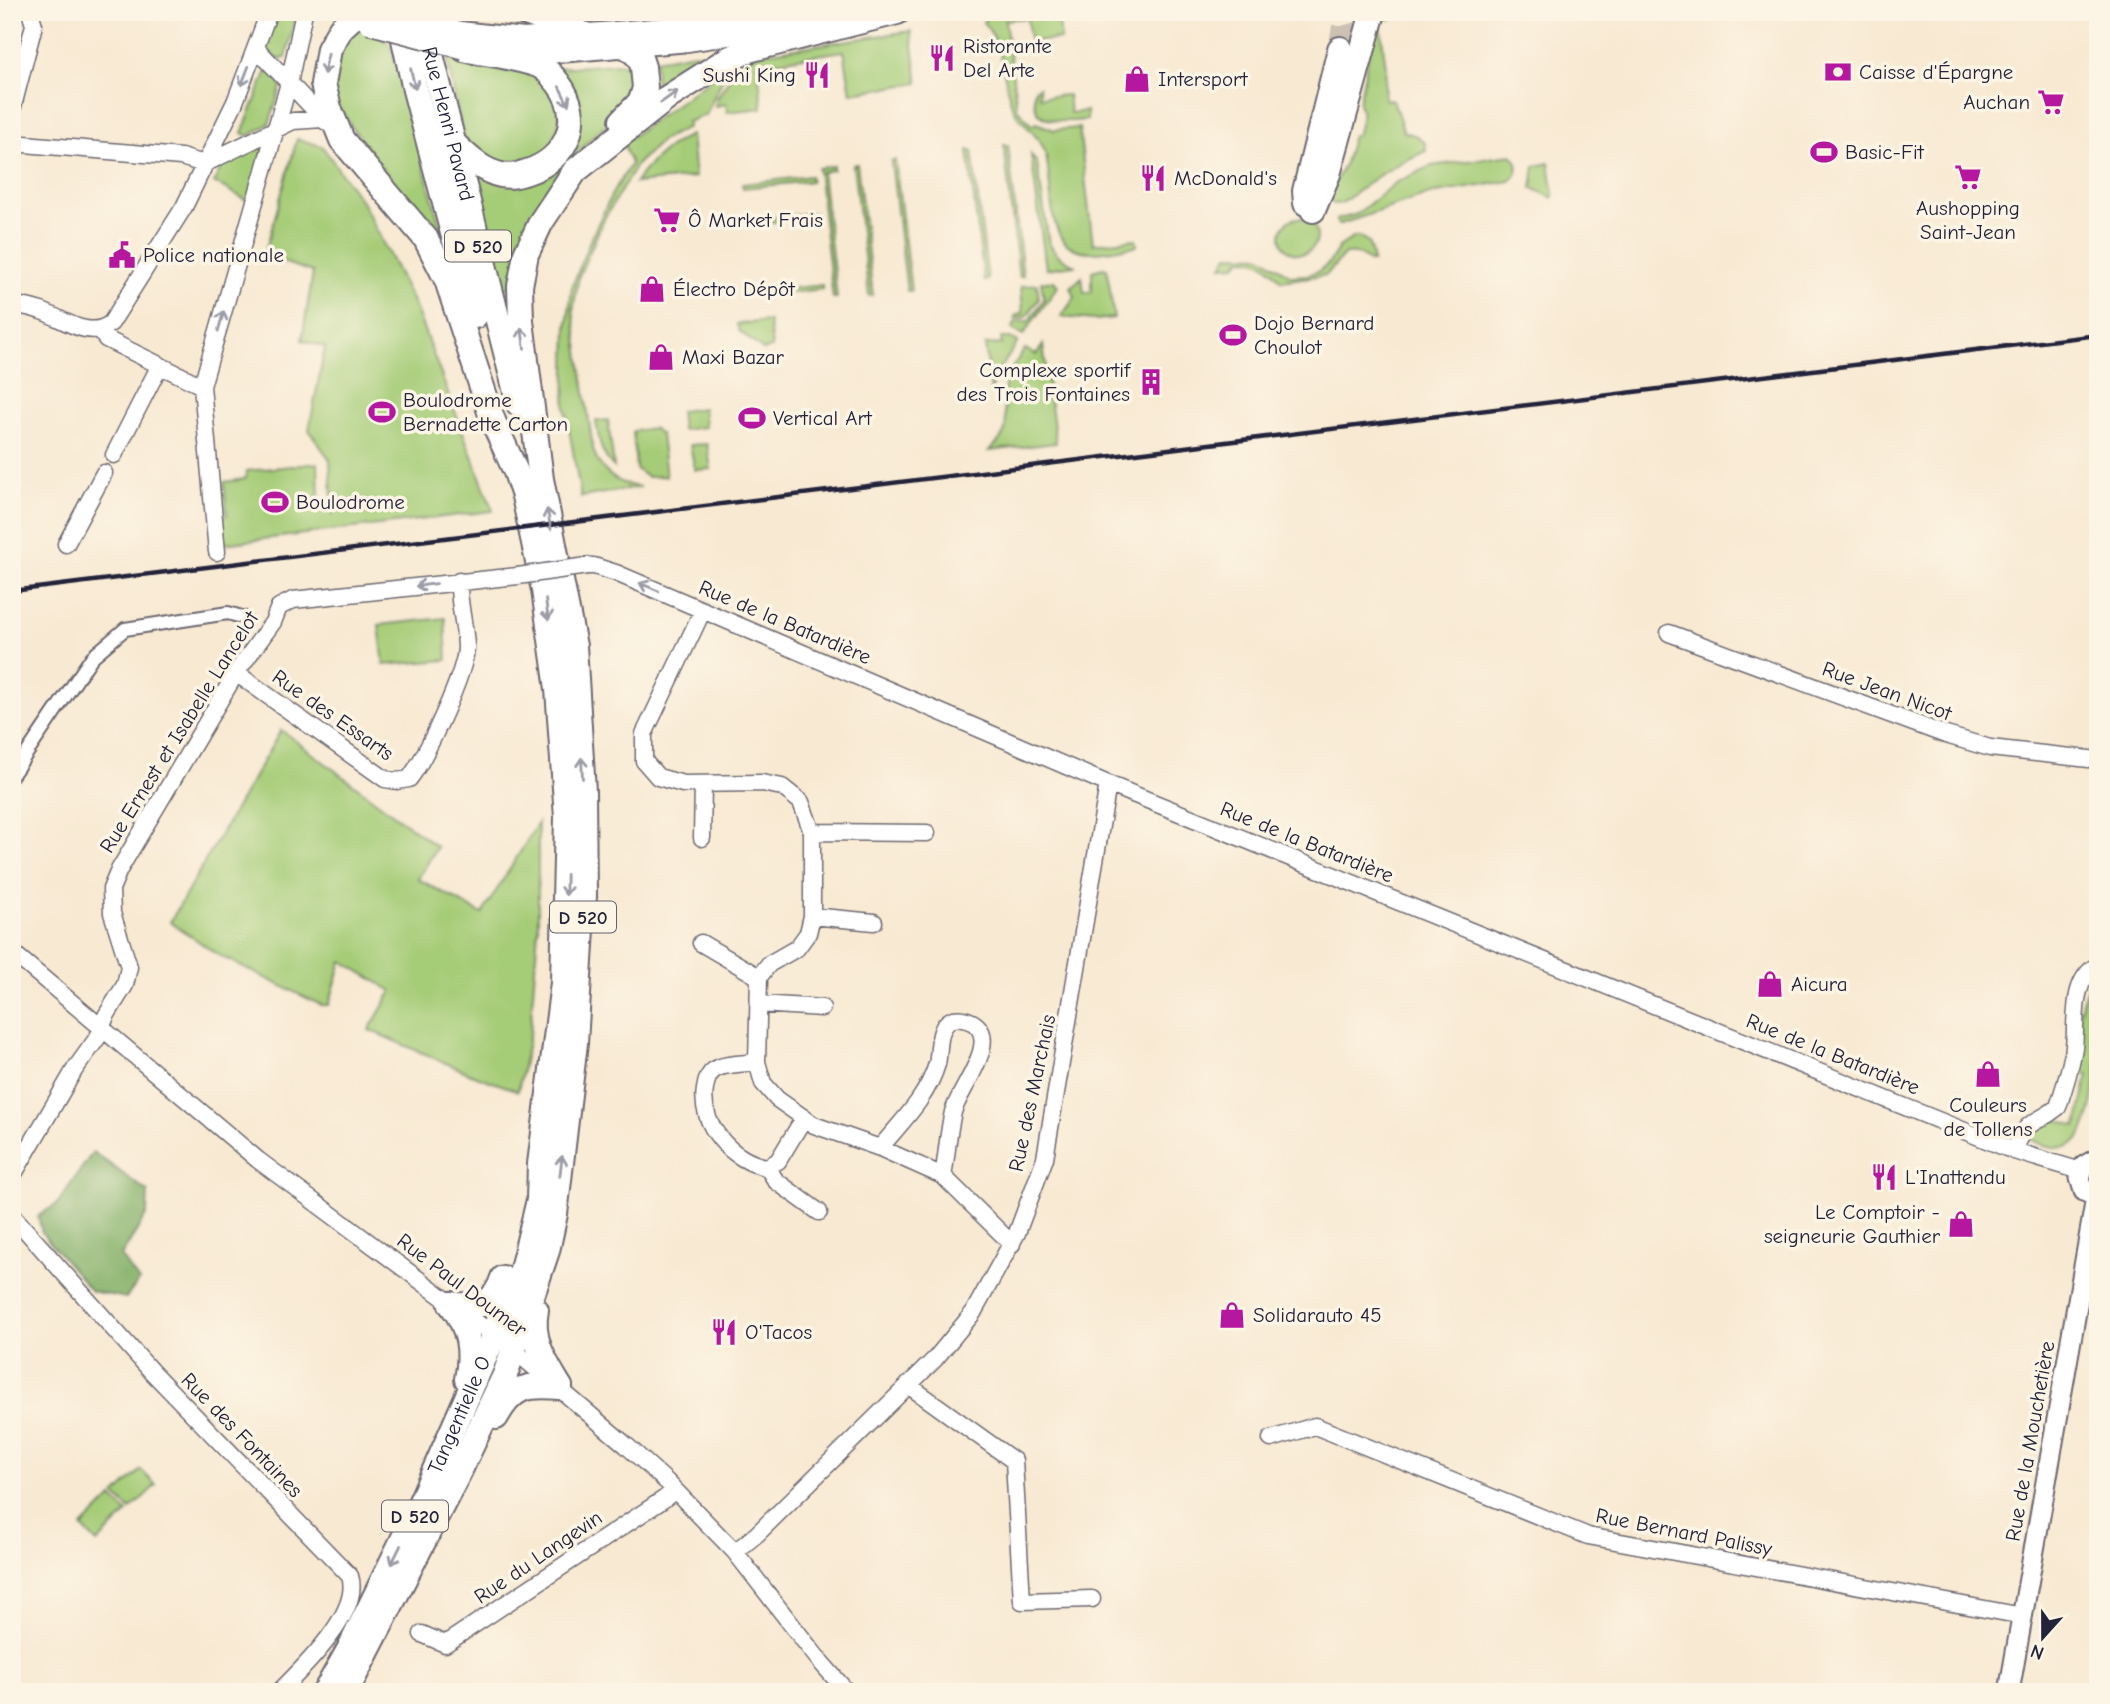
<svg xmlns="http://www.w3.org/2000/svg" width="2110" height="1704" font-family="'Comic Neue',sans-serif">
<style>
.green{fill:#a5cc77;stroke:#647759;stroke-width:2}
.forest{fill:#84b068;stroke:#536952;stroke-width:2}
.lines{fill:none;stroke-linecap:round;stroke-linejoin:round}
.primary-tunnel{stroke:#cdc1b4;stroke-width:24;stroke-dasharray:24 12;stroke-linecap:butt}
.pedestrian-casing{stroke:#6d6870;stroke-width:16}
.minor-casing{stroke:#6d6870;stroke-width:19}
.tertiary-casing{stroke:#6d6870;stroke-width:23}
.primary-casing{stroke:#6d6870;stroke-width:28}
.pedestrian{stroke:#fff;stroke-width:12}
.minor{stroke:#fff;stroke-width:16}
.tertiary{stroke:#fff;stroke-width:19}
.primary{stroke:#fff;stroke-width:24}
.rail{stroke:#22223b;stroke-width:4.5}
.minor-bridge-casing{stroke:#6d6870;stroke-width:19;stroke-linecap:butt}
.tertiary-bridge-casing{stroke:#6d6870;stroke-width:23;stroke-linecap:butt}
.primary-bridge-casing{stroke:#6d6870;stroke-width:28;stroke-linecap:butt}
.minor-bridge{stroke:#fff;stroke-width:16}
.tertiary-bridge{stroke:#fff;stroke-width:19}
.primary-bridge{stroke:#fff;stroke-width:24}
.oneway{stroke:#9c9ca7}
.labels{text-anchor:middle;stroke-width:7;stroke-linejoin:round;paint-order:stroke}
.shield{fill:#fcf5e5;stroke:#63616e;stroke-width:2}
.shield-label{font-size:19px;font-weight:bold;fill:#22223b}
.poi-label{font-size:21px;fill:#22223b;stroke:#fcf5e5;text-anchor:start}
.street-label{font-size:21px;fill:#22223b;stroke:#fcf5e5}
</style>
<rect width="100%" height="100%" fill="#fcf5e5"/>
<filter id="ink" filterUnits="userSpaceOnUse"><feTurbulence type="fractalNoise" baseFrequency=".0143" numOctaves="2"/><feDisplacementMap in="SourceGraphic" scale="14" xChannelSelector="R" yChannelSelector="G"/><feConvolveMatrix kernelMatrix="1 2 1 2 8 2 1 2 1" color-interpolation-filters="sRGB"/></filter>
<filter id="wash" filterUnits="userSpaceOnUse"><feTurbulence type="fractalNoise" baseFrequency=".00686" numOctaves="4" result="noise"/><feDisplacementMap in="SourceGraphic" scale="28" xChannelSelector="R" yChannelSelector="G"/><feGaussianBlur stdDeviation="1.57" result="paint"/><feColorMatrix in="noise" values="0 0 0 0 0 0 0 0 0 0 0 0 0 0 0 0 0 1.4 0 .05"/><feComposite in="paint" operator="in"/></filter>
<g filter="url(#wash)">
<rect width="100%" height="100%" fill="#f8e9d2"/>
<path class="green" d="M 279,12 L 296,17 L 286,58 L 277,59 L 263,45 Z
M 991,12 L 1081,12 L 1058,15 L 1061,39 L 1030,42 L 1027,18 L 1005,20 L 1017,108 L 1032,126 L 1036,123 L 1054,130 L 1079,128 L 1093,244 L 1136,239 L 1137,246 C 1119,248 1090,257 1073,248 C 1044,234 1054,175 1044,149 C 1037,132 1018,122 1012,106 C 1002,77 1005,46 983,22 Z
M 1377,12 L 1392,12 L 1393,18 L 1380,21 L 1386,68 L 1384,99 L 1393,100 L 1404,132 L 1417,136 L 1425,143 L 1426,151 L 1402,162 L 1378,176 L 1342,203 L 1334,204 L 1328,200 L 1328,195 L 1345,163 L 1353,135 L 1357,136 C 1360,124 1364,115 1359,103 Z
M 353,29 C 369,30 381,35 391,47 L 452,269 L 418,217 L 338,108 L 333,93 L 340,41 Z
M 911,31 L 918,83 L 851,93 L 844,51 L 758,64 L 762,108 L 727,112 L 726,104 L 715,106 C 718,90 732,81 734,65 L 757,54 Z
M 694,53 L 700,54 L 702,57 L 701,61 L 656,92 L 655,60 Z
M 447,58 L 524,71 L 553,85 L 563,112 L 548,155 L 499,167 L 463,138 Z
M 636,63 L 634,99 L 594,135 L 556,178 L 510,287 L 501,290 L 470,170 L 563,159 L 555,68 Z
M 727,67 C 722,84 712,99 706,115 L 687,122 L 688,127 L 662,140 L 637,164 L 604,219 L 579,276 L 573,310 L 593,449 C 600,472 617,485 640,487 L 581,497 L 565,406 L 567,328 L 572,287 L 589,243 L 612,194 L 631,164 L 623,143 Z
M 267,71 L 283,81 L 269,124 L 248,136 L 242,133 Z
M 1039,87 L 1040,97 L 1068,95 L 1070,113 L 1087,111 L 1087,120 C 1061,121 1028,127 1035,89 Z
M 691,135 L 695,177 L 635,183 C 649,163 667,145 691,135 Z
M 297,139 L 322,146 L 364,205 L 414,304 L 493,511 L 223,544 L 220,516 L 227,515 L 224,482 L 245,479 L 247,471 L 318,463 L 319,500 L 331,504 L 333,516 L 330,460 L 309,430 L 325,347 L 302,340 L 313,272 L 264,256 Z
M 261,144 L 266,146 L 251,194 L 246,200 L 214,182 L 223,163 Z
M 1004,145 L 1008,145 L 1023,276 L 1019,276 Z
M 968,150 L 972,150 L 988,280 L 984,281 Z
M 1031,155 L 1037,163 L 1049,244 L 1059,256 L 1074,265 L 1046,269 Z
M 1511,155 C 1520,162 1520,174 1510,181 L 1430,194 L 1338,225 L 1336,220 L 1357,214 L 1395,183 L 1431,166 Z
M 895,160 L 911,291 L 907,291 L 891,161 Z
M 1549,163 L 1554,196 L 1553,198 L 1532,188 L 1535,166 Z
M 857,164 L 873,295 L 869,296 L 853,165 Z
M 833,166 L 833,170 L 822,172 L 837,298 L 833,298 L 818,168 Z
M 810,176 L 811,181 L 743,188 L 742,184 Z
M 814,213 L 815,217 L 747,225 L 746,220 Z
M1281 236a18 18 0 1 1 36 0a18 18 0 1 1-36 0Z
M 1354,237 C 1371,237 1370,248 1373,262 L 1369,262 C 1361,254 1356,253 1345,254 L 1326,275 L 1281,281 C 1269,265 1262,259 1241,259 L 1236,265 L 1222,266 L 1228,255 L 1261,256 L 1291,276 L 1307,275 L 1319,271 L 1329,263 L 1339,247 Z
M 1103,268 L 1107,269 L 1114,318 L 1094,320 L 1061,317 L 1075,297 L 1071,287 L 1082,277 L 1084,293 L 1092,292 L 1092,271 Z
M 1054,281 L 1058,286 L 1023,335 L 1012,329 L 1016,322 L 1029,321 L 1044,299 L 1041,282 Z
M 1037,284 L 1039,299 L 1026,317 L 1015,319 L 1015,316 L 1023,313 L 1021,286 Z
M 822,285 L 822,289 L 754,297 L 754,292 Z
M 769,321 L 772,348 L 763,350 L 739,331 L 737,324 Z
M 1001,338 L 1010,338 L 1018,342 L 995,377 L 991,392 L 985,345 L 1002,344 Z
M 1043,345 L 1056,443 L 989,451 C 1015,428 1003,423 1004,395 C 1004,377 1015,363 1025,349 L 1036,355 Z
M 703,408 L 705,427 L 682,430 L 680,411 Z
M 608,420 L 614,467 C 600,454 599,439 596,421 Z
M 653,428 L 661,435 L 666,476 L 647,477 L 636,469 L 633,431 Z
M 707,444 L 711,469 L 695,470 L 690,445 Z
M 445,618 L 447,660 L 384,665 L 379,625 Z
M 281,730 L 437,847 L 418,879 L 482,914 L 538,823 L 538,929 L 530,1032 L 518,1091 L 476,1076 L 369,1030 L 392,991 L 342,961 L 329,1005 L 321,1005 L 220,956 L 170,922 Z
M 2098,974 C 2098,1012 2104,1119 2074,1143 C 2062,1153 2039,1144 2027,1138 L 2042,1120 L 2058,1120 L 2077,1126 L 2088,1075 L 2074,1070 C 2077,1041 2075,994 2098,974 Z
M 141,1470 L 156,1485 L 130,1510 L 115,1495 Z
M 112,1497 L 127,1513 L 97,1543 L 82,1527 Z"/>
<path class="forest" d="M 93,1152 L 148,1192 L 147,1214 L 121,1256 L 139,1281 L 126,1298 L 91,1291 L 42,1233 L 38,1216 L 57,1204 Z"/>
</g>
<g filter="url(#ink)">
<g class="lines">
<path class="primary-tunnel" d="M 1340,49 L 1344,27 L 1340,12"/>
<defs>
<path id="pedestrian" d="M 12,775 L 92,657 L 125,629 L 228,613 L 245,618"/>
<path id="minor" d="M 256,48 L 326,122
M 12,110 L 34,25 L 30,12
M 12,143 L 181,157 L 204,164
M 204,164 L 293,121 L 323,119
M 12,304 C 23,306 34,308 44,312 C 65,320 89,340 111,323 L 184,207 L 235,102 L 269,12
M 100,330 L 106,339 L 202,386
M 114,455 L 160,365
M 66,544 L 104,473
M 217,552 L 202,386 L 289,83 L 304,12
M 587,566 L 594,566 L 616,573 L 1108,784 L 2014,1151 L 2081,1171
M 703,610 L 644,734 L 644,761 L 658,777 L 683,784 L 762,783 L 782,787 L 801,802 L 812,832 L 812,916 L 808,933 L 797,948 L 769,964 L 759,977 L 757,1062 L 763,1083 L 777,1099 L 814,1125 L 880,1148 L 943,1176 L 1012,1244
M 1669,633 L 1946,735 L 1990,748 L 2098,760
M 236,673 L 385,779 L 397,781 L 409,779 C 425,759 467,670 466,646 C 465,624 458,603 459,581
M 812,832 L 927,833
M 702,838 L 703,784
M 812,916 L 874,922
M 701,943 L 759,977
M 12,952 L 258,1160 L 515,1351 L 627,1446 L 667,1482 L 735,1552 L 819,1660 L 847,1692
M 759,1004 L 822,1008
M 757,1062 C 745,1064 724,1063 714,1070 C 708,1074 706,1082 705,1089 C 699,1125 733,1162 767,1167 L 776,1181 L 819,1212
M 880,1148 C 902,1121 927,1098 937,1064 C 940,1051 937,1027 951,1020 C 957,1017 966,1019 972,1022 C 1002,1039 960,1088 953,1112 C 948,1132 947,1155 943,1176
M 2014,1151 C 2029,1115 2032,1128 2058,1107 C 2064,1088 2071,1068 2074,1047 C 2077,1021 2070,980 2098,965
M 767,1167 L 778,1161 L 804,1118
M 12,1177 L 75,1069 L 98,1037 L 106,1016 L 125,985 L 129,967 L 112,913 L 111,889 L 119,870 L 236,673 L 273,622 L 279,607 L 293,600 L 518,576
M 12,1215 L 152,1372 L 350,1576 C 362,1612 303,1668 279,1692
M 908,1385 L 1014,1461 L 1022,1601 L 1092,1599
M 1271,1439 L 1315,1426 L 1588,1536 L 2023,1616
M 735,1552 L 757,1534 L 935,1359 L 973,1313 L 1017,1233 L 1045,1158 L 1108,784
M 422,1634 L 445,1644 L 664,1499 L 675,1490"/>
<path id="tertiary" d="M 518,54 L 530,55 L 684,42 L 818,22
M 2098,1158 L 2084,1166 L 2080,1178 L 2084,1191 L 2098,1198
M 2009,1692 L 2096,1198"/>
<g id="primary">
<path d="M 398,12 L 415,90 L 475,316"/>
<path d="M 523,12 L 586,35 L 628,47 L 640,58 L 643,67 L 645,88 L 641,101 L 622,121"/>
<path d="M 365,13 L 353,17 L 341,28 L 329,49 L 323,84 L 329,108 L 342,140 L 426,239 L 447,280 L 493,421 L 516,472 L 524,496 L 544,590 L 558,689 L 567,817 L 563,983 L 540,1164 L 539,1200 L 513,1306"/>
<path id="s1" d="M 422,19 L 519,404"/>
<path d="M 460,34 L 524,41 L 680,29 L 790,12"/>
<path d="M 452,142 C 466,155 481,171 501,175 C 511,177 518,175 527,172 C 568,159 585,118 558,83 C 553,77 546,68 538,65 C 517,57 486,54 464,49"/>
<path d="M 1306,203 L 1305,191 L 1340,49"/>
<path d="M 1313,210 L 1328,174 L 1373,12"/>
<path d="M 451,1304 C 478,1308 494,1306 503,1278"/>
<path d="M 451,1304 C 469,1327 473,1351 467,1379"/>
<path d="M 536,1310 C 530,1340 545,1362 560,1387"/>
<path d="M 496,1417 C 513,1386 527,1384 560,1387"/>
<path id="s2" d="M 325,1692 L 349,1650 L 415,1515 L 494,1336 L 508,1283"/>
<path d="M 346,1692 L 460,1470 L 505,1375 L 547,1251 L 555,1214 L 575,1043 L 584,896 L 583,792 L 574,646 L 541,479 L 521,321 L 520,286 L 526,254 L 541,222 L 575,171 L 667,98 L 728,59 L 752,49 L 897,12"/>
</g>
</defs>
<use href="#pedestrian" class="pedestrian-casing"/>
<use href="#minor" class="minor-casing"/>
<use href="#tertiary" class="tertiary-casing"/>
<use href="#primary" class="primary-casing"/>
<use href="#pedestrian" class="pedestrian"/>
<use href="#minor" class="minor"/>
<use href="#tertiary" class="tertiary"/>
<use href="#primary" class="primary"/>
<path class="rail" d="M 12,591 L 2098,335"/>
<defs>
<path id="minor-bridge" d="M 518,576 L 587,566"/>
<path id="tertiary-bridge" d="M 369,24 L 464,49"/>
<path id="primary-bridge" d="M 365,13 L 378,14 L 460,34"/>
</defs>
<use href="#minor-bridge" class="minor-bridge-casing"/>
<use href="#tertiary-bridge" class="tertiary-bridge-casing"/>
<use href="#primary-bridge" class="primary-bridge-casing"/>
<use href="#minor-bridge" class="minor-bridge"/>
<use href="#tertiary-bridge" class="tertiary-bridge"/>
<use href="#primary-bridge" class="primary-bridge"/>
</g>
<defs><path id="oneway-shaft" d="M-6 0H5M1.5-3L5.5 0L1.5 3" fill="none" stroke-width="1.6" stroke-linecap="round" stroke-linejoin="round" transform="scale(1.75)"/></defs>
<g class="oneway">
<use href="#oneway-shaft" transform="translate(326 64) rotate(102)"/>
<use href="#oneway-shaft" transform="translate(245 76) rotate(111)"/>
<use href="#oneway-shaft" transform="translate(413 79) rotate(77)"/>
<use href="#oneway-shaft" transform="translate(564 96) rotate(63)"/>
<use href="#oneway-shaft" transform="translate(669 97) rotate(-35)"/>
<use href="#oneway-shaft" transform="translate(221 321) rotate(-74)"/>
<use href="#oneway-shaft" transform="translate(523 338) rotate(-98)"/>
<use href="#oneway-shaft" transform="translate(549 519) rotate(-101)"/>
<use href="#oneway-shaft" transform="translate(426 585) rotate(173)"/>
<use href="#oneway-shaft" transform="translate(649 587) rotate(-157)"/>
<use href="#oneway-shaft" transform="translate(547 610) rotate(82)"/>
<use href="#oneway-shaft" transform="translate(582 768) rotate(-93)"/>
<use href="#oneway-shaft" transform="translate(566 885) rotate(91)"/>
<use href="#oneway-shaft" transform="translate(561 1166) rotate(-83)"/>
<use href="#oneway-shaft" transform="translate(396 1555) rotate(116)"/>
</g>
</g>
<defs>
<symbol id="restaurant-bare" viewBox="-9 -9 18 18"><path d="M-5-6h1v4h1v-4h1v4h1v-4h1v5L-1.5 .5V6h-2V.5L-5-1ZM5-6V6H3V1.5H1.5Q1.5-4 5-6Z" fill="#b5179e" stroke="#fcf5e5" stroke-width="2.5" paint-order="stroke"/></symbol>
<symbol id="bank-bare" viewBox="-9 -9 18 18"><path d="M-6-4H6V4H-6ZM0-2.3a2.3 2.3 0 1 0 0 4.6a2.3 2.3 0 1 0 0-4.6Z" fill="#b5179e" stroke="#fcf5e5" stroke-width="2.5" paint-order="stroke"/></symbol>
<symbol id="shop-bare" viewBox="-9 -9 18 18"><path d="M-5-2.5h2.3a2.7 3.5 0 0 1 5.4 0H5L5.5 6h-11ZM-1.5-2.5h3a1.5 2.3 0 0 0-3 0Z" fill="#b5179e" stroke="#fcf5e5" stroke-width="2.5" paint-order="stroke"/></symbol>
<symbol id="supermarket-bare" viewBox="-9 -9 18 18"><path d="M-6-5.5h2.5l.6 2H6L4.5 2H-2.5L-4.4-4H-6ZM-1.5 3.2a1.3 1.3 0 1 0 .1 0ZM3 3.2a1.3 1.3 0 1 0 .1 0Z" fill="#b5179e" stroke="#fcf5e5" stroke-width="2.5" paint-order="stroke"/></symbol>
<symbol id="stadium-bare" viewBox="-9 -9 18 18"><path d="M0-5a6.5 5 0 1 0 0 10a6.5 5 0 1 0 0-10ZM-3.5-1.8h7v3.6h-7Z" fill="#b5179e" stroke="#fcf5e5" stroke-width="2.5" paint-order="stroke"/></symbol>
<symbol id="civic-bare" viewBox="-9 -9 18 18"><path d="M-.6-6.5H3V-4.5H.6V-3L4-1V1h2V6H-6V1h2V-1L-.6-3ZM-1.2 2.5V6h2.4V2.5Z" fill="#b5179e" stroke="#fcf5e5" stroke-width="2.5" paint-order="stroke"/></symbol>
<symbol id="building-bare" viewBox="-9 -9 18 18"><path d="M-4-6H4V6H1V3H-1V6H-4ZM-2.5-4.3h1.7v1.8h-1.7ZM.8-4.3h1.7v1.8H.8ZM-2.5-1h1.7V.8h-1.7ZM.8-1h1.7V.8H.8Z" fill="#b5179e" stroke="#fcf5e5" stroke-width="2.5" paint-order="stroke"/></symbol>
</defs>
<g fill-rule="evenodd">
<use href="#restaurant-bare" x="923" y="39" width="38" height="38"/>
<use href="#bank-bare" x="1819" y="53" width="38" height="38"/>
<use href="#restaurant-bare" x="798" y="56" width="38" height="38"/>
<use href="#shop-bare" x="1118" y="60" width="38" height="38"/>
<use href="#supermarket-bare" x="2032" y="83" width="38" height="38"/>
<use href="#stadium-bare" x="1805" y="133" width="38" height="38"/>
<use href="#supermarket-bare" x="1949" y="158" width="38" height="38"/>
<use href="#restaurant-bare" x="1134" y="159" width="38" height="38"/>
<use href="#supermarket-bare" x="648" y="201" width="38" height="38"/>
<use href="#civic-bare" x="103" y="236" width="38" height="38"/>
<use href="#shop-bare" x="633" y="270" width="38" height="38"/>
<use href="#stadium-bare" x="1214" y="316" width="38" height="38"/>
<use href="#shop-bare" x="642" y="338" width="38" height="38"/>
<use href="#building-bare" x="1132" y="363" width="38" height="38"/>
<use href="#stadium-bare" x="363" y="393" width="38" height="38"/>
<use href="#stadium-bare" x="733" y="399" width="38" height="38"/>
<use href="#stadium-bare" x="256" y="483" width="38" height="38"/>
<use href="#shop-bare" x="1751" y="965" width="38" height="38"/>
<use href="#shop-bare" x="1969" y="1055" width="38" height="38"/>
<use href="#restaurant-bare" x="1865" y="1158" width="38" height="38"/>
<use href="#shop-bare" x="1942" y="1205" width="38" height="38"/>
<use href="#shop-bare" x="1213" y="1296" width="38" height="38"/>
<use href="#restaurant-bare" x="705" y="1313" width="38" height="38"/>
</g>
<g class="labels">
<g class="shield">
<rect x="445" y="230.5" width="66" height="31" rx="5"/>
<rect x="550" y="901.5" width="66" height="31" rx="5"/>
<rect x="382" y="1500.5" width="66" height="31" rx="5"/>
</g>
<g class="shield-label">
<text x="478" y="253">D 520</text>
<text x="583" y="924">D 520</text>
<text x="415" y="1523">D 520</text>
</g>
<g class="poi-label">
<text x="963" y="53">Ristorante<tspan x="963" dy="24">Del Arte</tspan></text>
<text x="1859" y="79">Caisse d'Épargne</text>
<text x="796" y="82" text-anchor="end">Sushi King</text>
<text x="1158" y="86">Intersport</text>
<text x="2030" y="109" text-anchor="end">Auchan</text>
<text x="1845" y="159">Basic-Fit</text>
<text x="1174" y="185">McDonald's</text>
<text x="1968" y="215" text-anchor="middle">Aushopping<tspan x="1968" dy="24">Saint-Jean</tspan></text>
<text x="688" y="227">Ô Market Frais</text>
<text x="143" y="262">Police nationale</text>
<text x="673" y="296">Électro Dépôt</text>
<text x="1254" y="330">Dojo Bernard<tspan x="1254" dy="24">Choulot</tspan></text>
<text x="682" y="364">Maxi Bazar</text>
<text x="1130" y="377" text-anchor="end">Complexe sportif<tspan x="1130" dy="24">des Trois Fontaines</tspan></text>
<text x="403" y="407">Boulodrome<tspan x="403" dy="24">Bernadette Carton</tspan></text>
<text x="773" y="425">Vertical Art</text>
<text x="296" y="509">Boulodrome</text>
<text x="1791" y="991">Aicura</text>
<text x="1988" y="1112" text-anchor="middle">Couleurs<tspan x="1988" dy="24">de Tollens</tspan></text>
<text x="1905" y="1184">L'Inattendu</text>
<text x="1940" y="1219" text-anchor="end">Le Comptoir -<tspan x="1940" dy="24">seigneurie Gauthier</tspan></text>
<text x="1253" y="1322">Solidarauto 45</text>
<text x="745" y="1339">O'Tacos</text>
</g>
<g class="street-label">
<text dy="7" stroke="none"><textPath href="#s1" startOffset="108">Rue Henri Pavard</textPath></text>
<text transform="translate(785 622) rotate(23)" y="7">Rue de la Batardière</text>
<text transform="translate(1887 691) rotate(20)" y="7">Rue Jean Nicot</text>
<text transform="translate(333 715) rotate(35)" y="7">Rue des Essarts</text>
<text transform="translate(179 732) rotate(-58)" y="7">Rue Ernest et Isabelle Lancelot</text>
<text transform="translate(1307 842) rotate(22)" y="7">Rue de la Batardière</text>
<text transform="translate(1833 1054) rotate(22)" y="7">Rue de la Batardière</text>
<text transform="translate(1032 1093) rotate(-78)" y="7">Rue des Marchais</text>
<text transform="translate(462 1285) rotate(37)" y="7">Rue Paul Doumer</text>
<text dy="7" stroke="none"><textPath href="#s2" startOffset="308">Tangentielle O</textPath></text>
<text transform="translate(242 1435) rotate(46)" y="7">Rue des Fontaines</text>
<text transform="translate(2030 1441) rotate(-80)" y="7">Rue de la Mouchetière</text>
<text transform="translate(1684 1532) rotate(11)" y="7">Rue Bernard Palissy</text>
<text transform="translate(538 1557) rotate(-34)" y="7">Rue du Langevin</text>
</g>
</g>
<rect width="2110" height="1704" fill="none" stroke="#fcf5e5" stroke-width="42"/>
<g transform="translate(2043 1637) rotate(201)" stroke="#fcf5e5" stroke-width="5" paint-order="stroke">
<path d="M0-5L12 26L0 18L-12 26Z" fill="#22223b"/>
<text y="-10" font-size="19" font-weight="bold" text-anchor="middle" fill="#22223b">N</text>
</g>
</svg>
